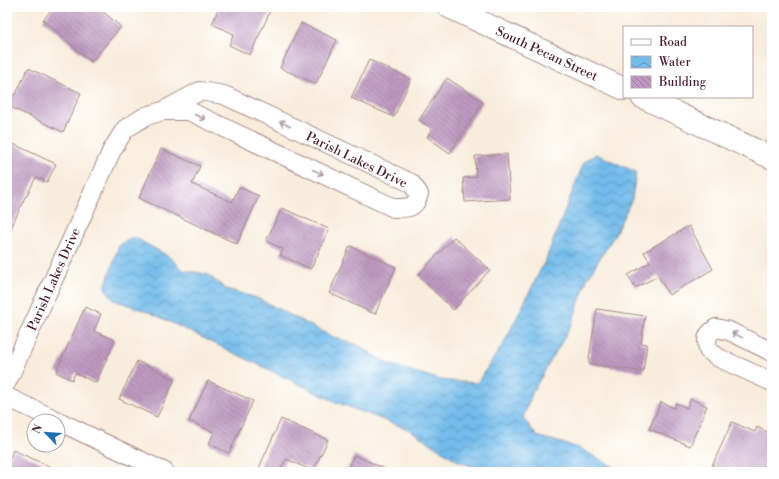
<svg xmlns="http://www.w3.org/2000/svg" width="779" height="479" font-family="'Libre Bodoni',serif">
<style>
.water{fill:url(#water-waves);stroke:#5e6e8b}
.building{fill:url(#building-back-hatch)}
.lines{fill:none;stroke-linecap:round;stroke-linejoin:round}
.minor-casing{stroke:#a18684;stroke-width:20}
.tertiary-casing{stroke:#a18684;stroke-width:24}
.minor{stroke:#fff;stroke-width:18}
.tertiary{stroke:#fff;stroke-width:22}
.oneway{stroke:#ae9aa0}
.labels{text-anchor:middle;stroke-width:3;stroke-linejoin:round;paint-order:stroke}
.street-label{font-size:13px;fill:#4a1f2b;stroke:#fff}
</style>
<defs>
<pattern id="water-waves" width="16" height="10" patternUnits="userSpaceOnUse"><rect width="16" height="10" fill="#73bceb"/><path d="M0 5q4-4 8 0t8 0" fill="none" stroke="#6098bf"/></pattern>
<pattern id="building-back-hatch" width="6" height="6" patternUnits="userSpaceOnUse"><rect width="6" height="6" fill="#be99c1"/><path d="M-1 5l2 2M0 0l6 6M5-1l2 2" fill="none" stroke="#9c7c9d"/></pattern>
</defs>
<rect width="100%" height="100%" fill="#fff"/>
<filter id="ink" filterUnits="userSpaceOnUse"><feTurbulence type="fractalNoise" baseFrequency=".025" numOctaves="2"/><feDisplacementMap in="SourceGraphic" scale="8" xChannelSelector="R" yChannelSelector="G"/><feConvolveMatrix kernelMatrix="1 2 1 2 8 2 1 2 1" color-interpolation-filters="sRGB"/></filter>
<filter id="wash" filterUnits="userSpaceOnUse"><feTurbulence type="fractalNoise" baseFrequency=".012" numOctaves="4" result="noise"/><feDisplacementMap in="SourceGraphic" scale="16" xChannelSelector="R" yChannelSelector="G"/><feGaussianBlur stdDeviation="0.9" result="paint"/><feColorMatrix in="noise" values="0 0 0 0 0 0 0 0 0 0 0 0 0 0 0 0 0 1.4 0 .05"/><feComposite in="paint" operator="in"/></filter>
<g filter="url(#wash)">
<rect width="100%" height="100%" fill="#f8eddc"/>
<path class="water" d="M 596,154 L 636,172 L 632,199 L 614,236 L 587,279 L 571,326 L 533,391 L 523,418 L 537,436 L 579,448 L 623,472 L 486,472 L 458,461 L 410,430 L 336,402 L 151,313 L 114,300 L 105,288 L 119,245 L 134,237 L 168,256 L 183,270 L 207,274 L 226,289 L 257,298 L 331,336 L 358,345 L 388,364 L 441,380 L 477,383 L 504,343 L 546,259 L 584,162 Z"/>
<g id="blocks">
<path class="building" d="M 54,7 L 98,7 L 121,27 L 91,62 L 43,20 Z
M 219,7 L 272,7 L 250,55 L 229,45 L 234,34 L 212,24 Z
M 301,23 L 337,40 L 316,84 L 280,68 Z
M 369,60 L 411,79 L 394,117 L 351,98 Z
M 28,68 L 81,93 L 63,132 L 8,106 L 14,94 L 16,94 Z
M 447,78 L 483,102 L 450,153 L 427,137 L 432,129 L 419,120 Z
M 7,141 L 56,164 L 47,182 L 36,177 L 26,197 L 25,197 L 7,237 Z
M 161,149 L 200,166 L 192,184 L 232,202 L 239,187 L 259,196 L 237,244 L 139,198 Z
M 507,154 L 510,199 L 465,202 L 463,178 L 476,177 L 475,156 Z
M 282,208 L 329,229 L 311,269 L 280,255 L 283,249 L 266,241 Z
M 689,226 L 713,269 L 669,295 L 658,276 L 635,288 L 628,275 L 650,262 L 644,252 Z
M 454,237 L 490,270 L 453,310 L 418,275 Z
M 350,246 L 396,267 L 375,314 L 329,293 Z
M 85,307 L 101,314 L 94,331 L 115,340 L 96,383 L 75,373 L 72,380 L 56,372 Z
M 597,309 L 645,316 L 641,343 L 647,344 L 643,372 L 589,364 L 589,358 Z
M 137,361 L 175,379 L 157,417 L 119,399 Z
M 208,381 L 253,401 L 229,453 L 209,444 L 214,432 L 189,421 Z
M 691,399 L 707,406 L 690,446 L 649,429 L 661,402 L 674,408 L 676,403 L 687,408 Z
M 281,419 L 328,440 L 313,471 L 286,459 L 279,472 L 268,472 L 259,468 Z
M 732,422 L 755,432 L 757,427 L 772,434 L 772,446 L 761,472 L 727,472 L 712,466 Z
M 13,450 L 62,472 L 20,472 L 7,466 Z
M 354,455 L 392,472 L 346,472 Z"/>
</g>
</g>
<g filter="url(#ink)">
<use href="#blocks" fill-opacity="0" stroke="#a18684" stroke-width="1"/>
<g class="lines">
<defs>
<path id="minor" d="M 772,352 L 729,331 L 716,328 C 706,335 706,339 708,350 L 719,358 L 772,382
M 7,382 L 112,150 L 125,129 L 146,116 L 163,111 L 200,91 L 224,95 L 411,183 L 419,194 C 415,209 408,208 394,208 L 189,111 L 163,111
M 7,397 L 58,421
M 58,421 L 165,472"/>
<path id="tertiary" d="M 449,7 L 624,89
M 642,97 L 772,158"/>
</defs>
<use href="#minor" class="minor-casing"/>
<use href="#tertiary" class="tertiary-casing"/>
<use href="#minor" class="minor"/>
<use href="#tertiary" class="tertiary"/>
</g>
<defs><path id="oneway-shaft" d="M-6 0H5M1.5-3L5.5 0L1.5 3" fill="none" stroke-width="1.6" stroke-linecap="round" stroke-linejoin="round"/></defs>
<g class="oneway">
<use href="#oneway-shaft" transform="translate(200 117) rotate(25)"/>
<use href="#oneway-shaft" transform="translate(285 124) rotate(-155)"/>
<use href="#oneway-shaft" transform="translate(318 172) rotate(25)"/>
<use href="#oneway-shaft" transform="translate(737 335) rotate(-154)"/>
</g>
</g>
<g class="labels">
<g class="street-label">
<text transform="translate(547 53) rotate(25)" y="5">South Pecan Street</text>
<text transform="translate(357 159) rotate(26)" y="5">Parish Lakes Drive</text>
<text transform="translate(53 279) rotate(-66)" y="5">Parish Lakes Drive</text>
</g>
</g>
<rect width="779" height="479" fill="none" stroke="#fff" stroke-width="24"/>
<rect x="623" y="26" width="130" height="72" fill="#ffffff" stroke="#b7a5aa"/>
<rect x="631" y="39" width="20" height="6" fill="#ffffff" stroke="#b7a5aa"/>
<text x="659" y="46" font-size="12" fill="#4a1f2b">Road</text>
<rect x="631" y="56" width="20" height="12" fill="url(#water-waves)" stroke="#b7a5aa"/>
<text x="659" y="66" font-size="12" fill="#4a1f2b">Water</text>
<rect x="631" y="76" width="20" height="12" fill="url(#building-back-hatch)" stroke="#b7a5aa"/>
<text x="659" y="86" font-size="12" fill="#4a1f2b">Building</text>
<g transform="translate(46 433) rotate(295)"><circle r="19" fill="#ffffff" stroke="#b7a5aa"/>
<path d="M0-3L7 15L0 10L-7 15Z" fill="#1f6fb2"/>
<text y="-6" font-size="11" font-weight="bold" text-anchor="middle" fill="#4a1f2b">N</text>
</g>
</svg>
